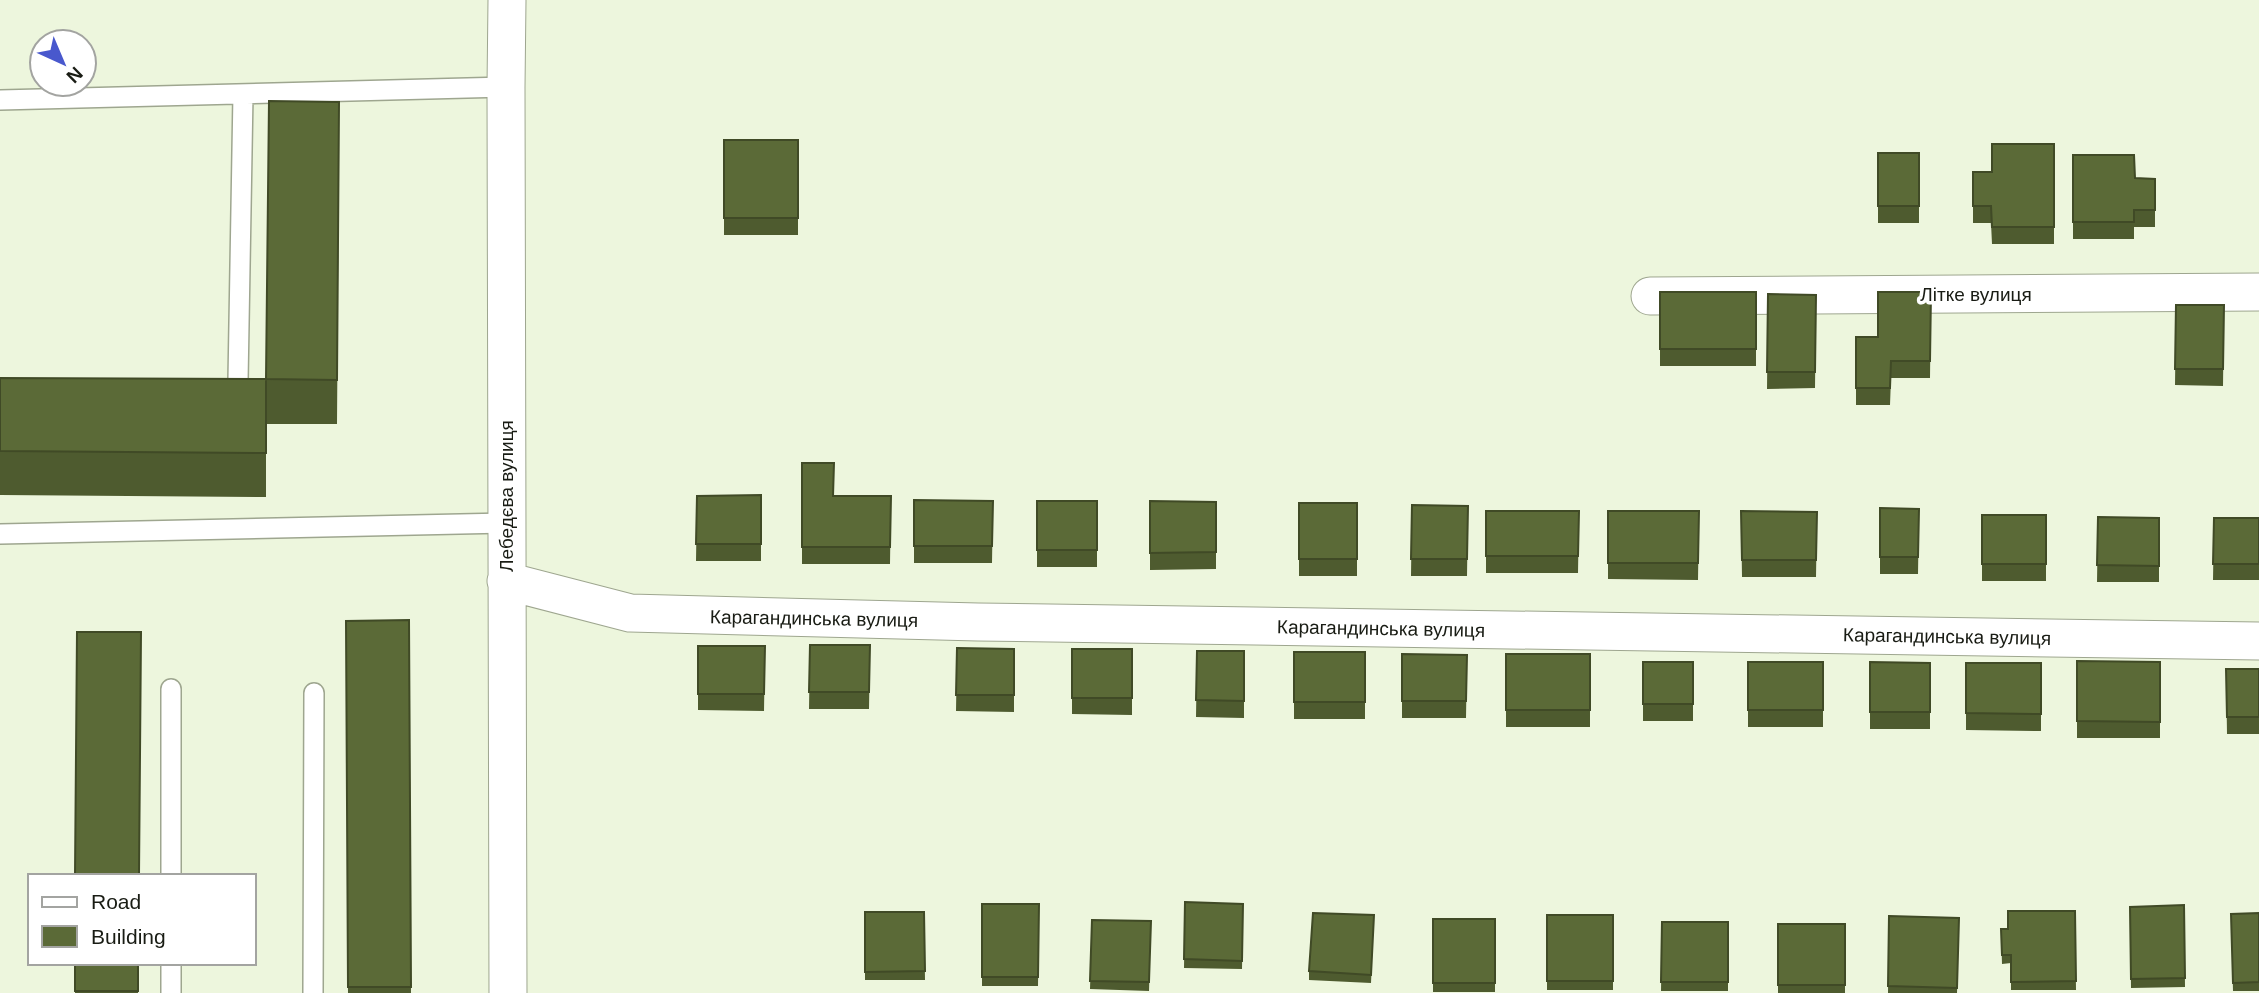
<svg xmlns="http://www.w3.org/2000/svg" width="2259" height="993" font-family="Arial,sans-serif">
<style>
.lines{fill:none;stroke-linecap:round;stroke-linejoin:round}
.lane-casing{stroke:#9ea68f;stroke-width:22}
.street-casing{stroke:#9ea68f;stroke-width:39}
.lane{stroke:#fff;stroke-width:19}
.street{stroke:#fff;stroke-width:37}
.wall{fill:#4e5b2f}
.building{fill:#5b6a37;stroke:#404a26;stroke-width:2}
.labels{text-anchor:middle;stroke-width:7;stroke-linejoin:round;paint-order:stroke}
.street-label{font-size:19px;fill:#191c14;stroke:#fff}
</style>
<rect width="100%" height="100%" fill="#edf6dd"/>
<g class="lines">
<defs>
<path id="lane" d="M 0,100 L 506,87
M 238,381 L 243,94
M 0,534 L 506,523
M 171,689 L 171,876
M 171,963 L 171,993
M 313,993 L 314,693"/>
<path id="street" d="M 507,0 L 506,87 L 508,993
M 1650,296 L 2259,292
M 506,581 L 630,613 L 978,622 L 2259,641"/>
</defs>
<use href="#lane" class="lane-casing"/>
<use href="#street" class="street-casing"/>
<use href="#lane" class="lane"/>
<use href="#street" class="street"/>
</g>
<path class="wall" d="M 724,140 L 798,140 L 798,235 L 724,235 Z
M 2054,144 L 2054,244 L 1992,244 L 1991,223 L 1973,223 L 1973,172 L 1992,172 Z
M 339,147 L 337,424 L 266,424 L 266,379 Z
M 1878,153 L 1919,153 L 1919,223 L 1878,223 Z
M 2073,155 L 2135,178 L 2155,179 L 2155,227 L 2134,227 L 2134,239 L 2073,239 Z
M 1660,292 L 1756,292 L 1756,366 L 1660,366 Z
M 1931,292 L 1930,378 L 1891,378 L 1890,405 L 1856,405 L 1856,337 L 1878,337 Z
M 1768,294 L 1816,295 L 1815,388 L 1767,389 Z
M 2176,305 L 2224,305 L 2223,386 L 2175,385 Z
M 0,378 L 266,379 L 266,497 L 0,495 Z
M 802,463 L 834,496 L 891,496 L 890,564 L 802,564 Z
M 761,495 L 761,561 L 696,561 L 697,496 Z
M 914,500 L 993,501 L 992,563 L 914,563 Z
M 1037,501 L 1097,501 L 1097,567 L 1037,567 Z
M 1150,501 L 1216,502 L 1216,569 L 1150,570 Z
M 1299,503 L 1357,503 L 1357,576 L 1299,576 Z
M 1412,505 L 1468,506 L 1467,576 L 1411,576 Z
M 1880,508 L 1919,509 L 1918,574 L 1880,574 Z
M 1486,511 L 1579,511 L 1578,573 L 1486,573 Z
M 1608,511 L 1699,511 L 1698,580 L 1608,579 Z
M 1741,511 L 1817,512 L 1816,577 L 1742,577 Z
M 1982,515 L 2046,515 L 2046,581 L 1982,581 Z
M 2098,517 L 2159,518 L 2159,582 L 2097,582 Z
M 2214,518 L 2259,518 L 2259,580 L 2213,580 Z
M 409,620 L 411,993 L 348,993 L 346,621 Z
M 810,645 L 870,645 L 869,709 L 809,709 Z
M 698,646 L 765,646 L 764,711 L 698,710 Z
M 957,648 L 1014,649 L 1014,712 L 956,711 Z
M 1072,649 L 1132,649 L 1132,715 L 1072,714 Z
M 1197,651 L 1244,651 L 1244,718 L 1196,717 Z
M 1294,652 L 1365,652 L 1365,719 L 1294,719 Z
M 1402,654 L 1467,655 L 1466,718 L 1402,718 Z
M 1506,654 L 1590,654 L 1590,727 L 1506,727 Z
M 2077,661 L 2160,662 L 2160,738 L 2077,738 Z
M 1643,662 L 1693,662 L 1693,721 L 1643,721 Z
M 1748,662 L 1823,662 L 1823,727 L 1748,727 Z
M 1870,662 L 1930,663 L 1930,729 L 1870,729 Z
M 1966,663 L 2041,663 L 2041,731 L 1966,730 Z
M 2226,669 L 2259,669 L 2259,734 L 2227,734 Z
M 1185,902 L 1243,904 L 1242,969 L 1184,968 Z
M 982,904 L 1039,904 L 1038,986 L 982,986 Z
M 2184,905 L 2185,987 L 2131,988 L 2130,907 Z
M 2075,911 L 2076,990 L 2011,990 L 2011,963 L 2002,964 L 2001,929 L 2008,929 Z
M 865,912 L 924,912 L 925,980 L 865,980 Z
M 2259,913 L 2259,991 L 2233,991 L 2231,914 Z
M 1374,915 L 1371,983 L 1309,980 L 1309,971 Z
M 1547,915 L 1613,915 L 1613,990 L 1547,990 Z
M 1889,916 L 1959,918 L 1957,993 L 1888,993 Z
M 1433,919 L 1495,919 L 1495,992 L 1433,992 Z
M 1092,920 L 1151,921 L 1149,991 L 1090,989 Z
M 1662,922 L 1728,922 L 1728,991 L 1661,991 Z
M 1778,924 L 1845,924 L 1845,993 L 1778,993 Z
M 75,963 L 139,963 L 138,993 L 75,993 Z"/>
<path class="building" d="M 269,101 L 339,102 L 337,380 L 266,379 Z
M 724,140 L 798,140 L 798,218 L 724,218 Z
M 1992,144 L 2054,144 L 2054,227 L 1992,227 L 1991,206 L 1973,206 L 1973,172 L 1992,172 Z
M 1878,153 L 1919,153 L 1919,206 L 1878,206 Z
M 2073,155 L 2134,155 L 2135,178 L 2155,179 L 2155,210 L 2134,210 L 2134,222 L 2073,222 Z
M 1660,292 L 1756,292 L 1756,349 L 1660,349 Z
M 1878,292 L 1931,292 L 1930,361 L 1891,361 L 1890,388 L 1856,388 L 1856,337 L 1878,337 Z
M 1768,294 L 1816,295 L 1815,372 L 1767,372 Z
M 2176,305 L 2224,305 L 2223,369 L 2175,369 Z
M 0,378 L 266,379 L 266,453 L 0,451 Z
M 802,463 L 834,463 L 833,496 L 891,496 L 890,547 L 802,547 Z
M 761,495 L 761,544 L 696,544 L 697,496 Z
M 914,500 L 993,501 L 992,546 L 914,546 Z
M 1037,501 L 1097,501 L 1097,550 L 1037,550 Z
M 1150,501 L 1216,502 L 1216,552 L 1150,553 Z
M 1299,503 L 1357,503 L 1357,559 L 1299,559 Z
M 1412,505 L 1468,506 L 1467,559 L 1411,559 Z
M 1880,508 L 1919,509 L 1918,557 L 1880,557 Z
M 1486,511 L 1579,511 L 1578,556 L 1486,556 Z
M 1608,511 L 1699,511 L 1698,563 L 1608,563 Z
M 1741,511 L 1817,512 L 1816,560 L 1742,560 Z
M 1982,515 L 2046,515 L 2046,564 L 1982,564 Z
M 2098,517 L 2159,518 L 2159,566 L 2097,565 Z
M 2214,518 L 2259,518 L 2259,564 L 2213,564 Z
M 409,620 L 411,987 L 348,987 L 346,621 Z
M 77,632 L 141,632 L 139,876 L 75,876 Z
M 810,645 L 870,645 L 869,692 L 809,692 Z
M 698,646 L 765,646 L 764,694 L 698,694 Z
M 957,648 L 1014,649 L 1014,695 L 956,695 Z
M 1072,649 L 1132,649 L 1132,698 L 1072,698 Z
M 1197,651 L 1244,651 L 1244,701 L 1196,700 Z
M 1294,652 L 1365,652 L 1365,702 L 1294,702 Z
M 1402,654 L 1467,655 L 1466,701 L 1402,701 Z
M 1506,654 L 1590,654 L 1590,710 L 1506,710 Z
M 2077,661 L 2160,662 L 2160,722 L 2077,721 Z
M 1643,662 L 1693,662 L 1693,704 L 1643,704 Z
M 1748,662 L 1823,662 L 1823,710 L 1748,710 Z
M 1870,662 L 1930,663 L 1930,712 L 1870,712 Z
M 1966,663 L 2041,663 L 2041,714 L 1966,713 Z
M 2226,669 L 2259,669 L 2259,717 L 2227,717 Z
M 1185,902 L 1243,904 L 1242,961 L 1184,959 Z
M 982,904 L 1039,904 L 1038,977 L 982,977 Z
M 2184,905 L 2185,978 L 2131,979 L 2130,907 Z
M 2008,911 L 2075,911 L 2076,981 L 2011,982 L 2011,955 L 2002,955 L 2001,929 L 2008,929 Z
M 865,912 L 924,912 L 925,971 L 865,972 Z
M 1313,913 L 1374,915 L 1371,975 L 1309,971 Z
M 2259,913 L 2259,982 L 2233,983 L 2231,914 Z
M 1547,915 L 1613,915 L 1613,981 L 1547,981 Z
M 1889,916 L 1959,918 L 1957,988 L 1888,986 Z
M 1433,919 L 1495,919 L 1495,983 L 1433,983 Z
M 1092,920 L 1151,921 L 1149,982 L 1090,981 Z
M 1662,922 L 1728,922 L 1728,982 L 1661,982 Z
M 1778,924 L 1845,924 L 1845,985 L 1778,985 Z
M 75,963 L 138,963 L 138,991 L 75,991 Z"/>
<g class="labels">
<g class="street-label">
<text x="1976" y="301">Літке вулиця</text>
<text transform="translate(506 496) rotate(-90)" y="7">Лебедєва вулиця</text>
<text transform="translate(814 618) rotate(1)" y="7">Карагандинська вулиця</text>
<text transform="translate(1381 628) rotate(1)" y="7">Карагандинська вулиця</text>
<text transform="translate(1947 636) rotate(1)" y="7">Карагандинська вулиця</text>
</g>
</g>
<rect x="28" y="874" width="228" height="91" fill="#ffffff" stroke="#a3a4a1" stroke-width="2"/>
<rect x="42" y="897" width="35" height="10" fill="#ffffff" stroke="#a3a4a1" stroke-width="2"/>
<text x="91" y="909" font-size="21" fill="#191c14">Road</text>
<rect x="42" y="926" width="35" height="21" fill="#5b6a37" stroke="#a3a4a1" stroke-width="2"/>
<text x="91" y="944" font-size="21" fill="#191c14">Building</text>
<g transform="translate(63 63) rotate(136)"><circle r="33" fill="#ffffff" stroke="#a3a4a1" stroke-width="2"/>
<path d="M0-5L12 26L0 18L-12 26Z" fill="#4958cd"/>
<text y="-10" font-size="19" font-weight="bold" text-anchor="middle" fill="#191c14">N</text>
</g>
</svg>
